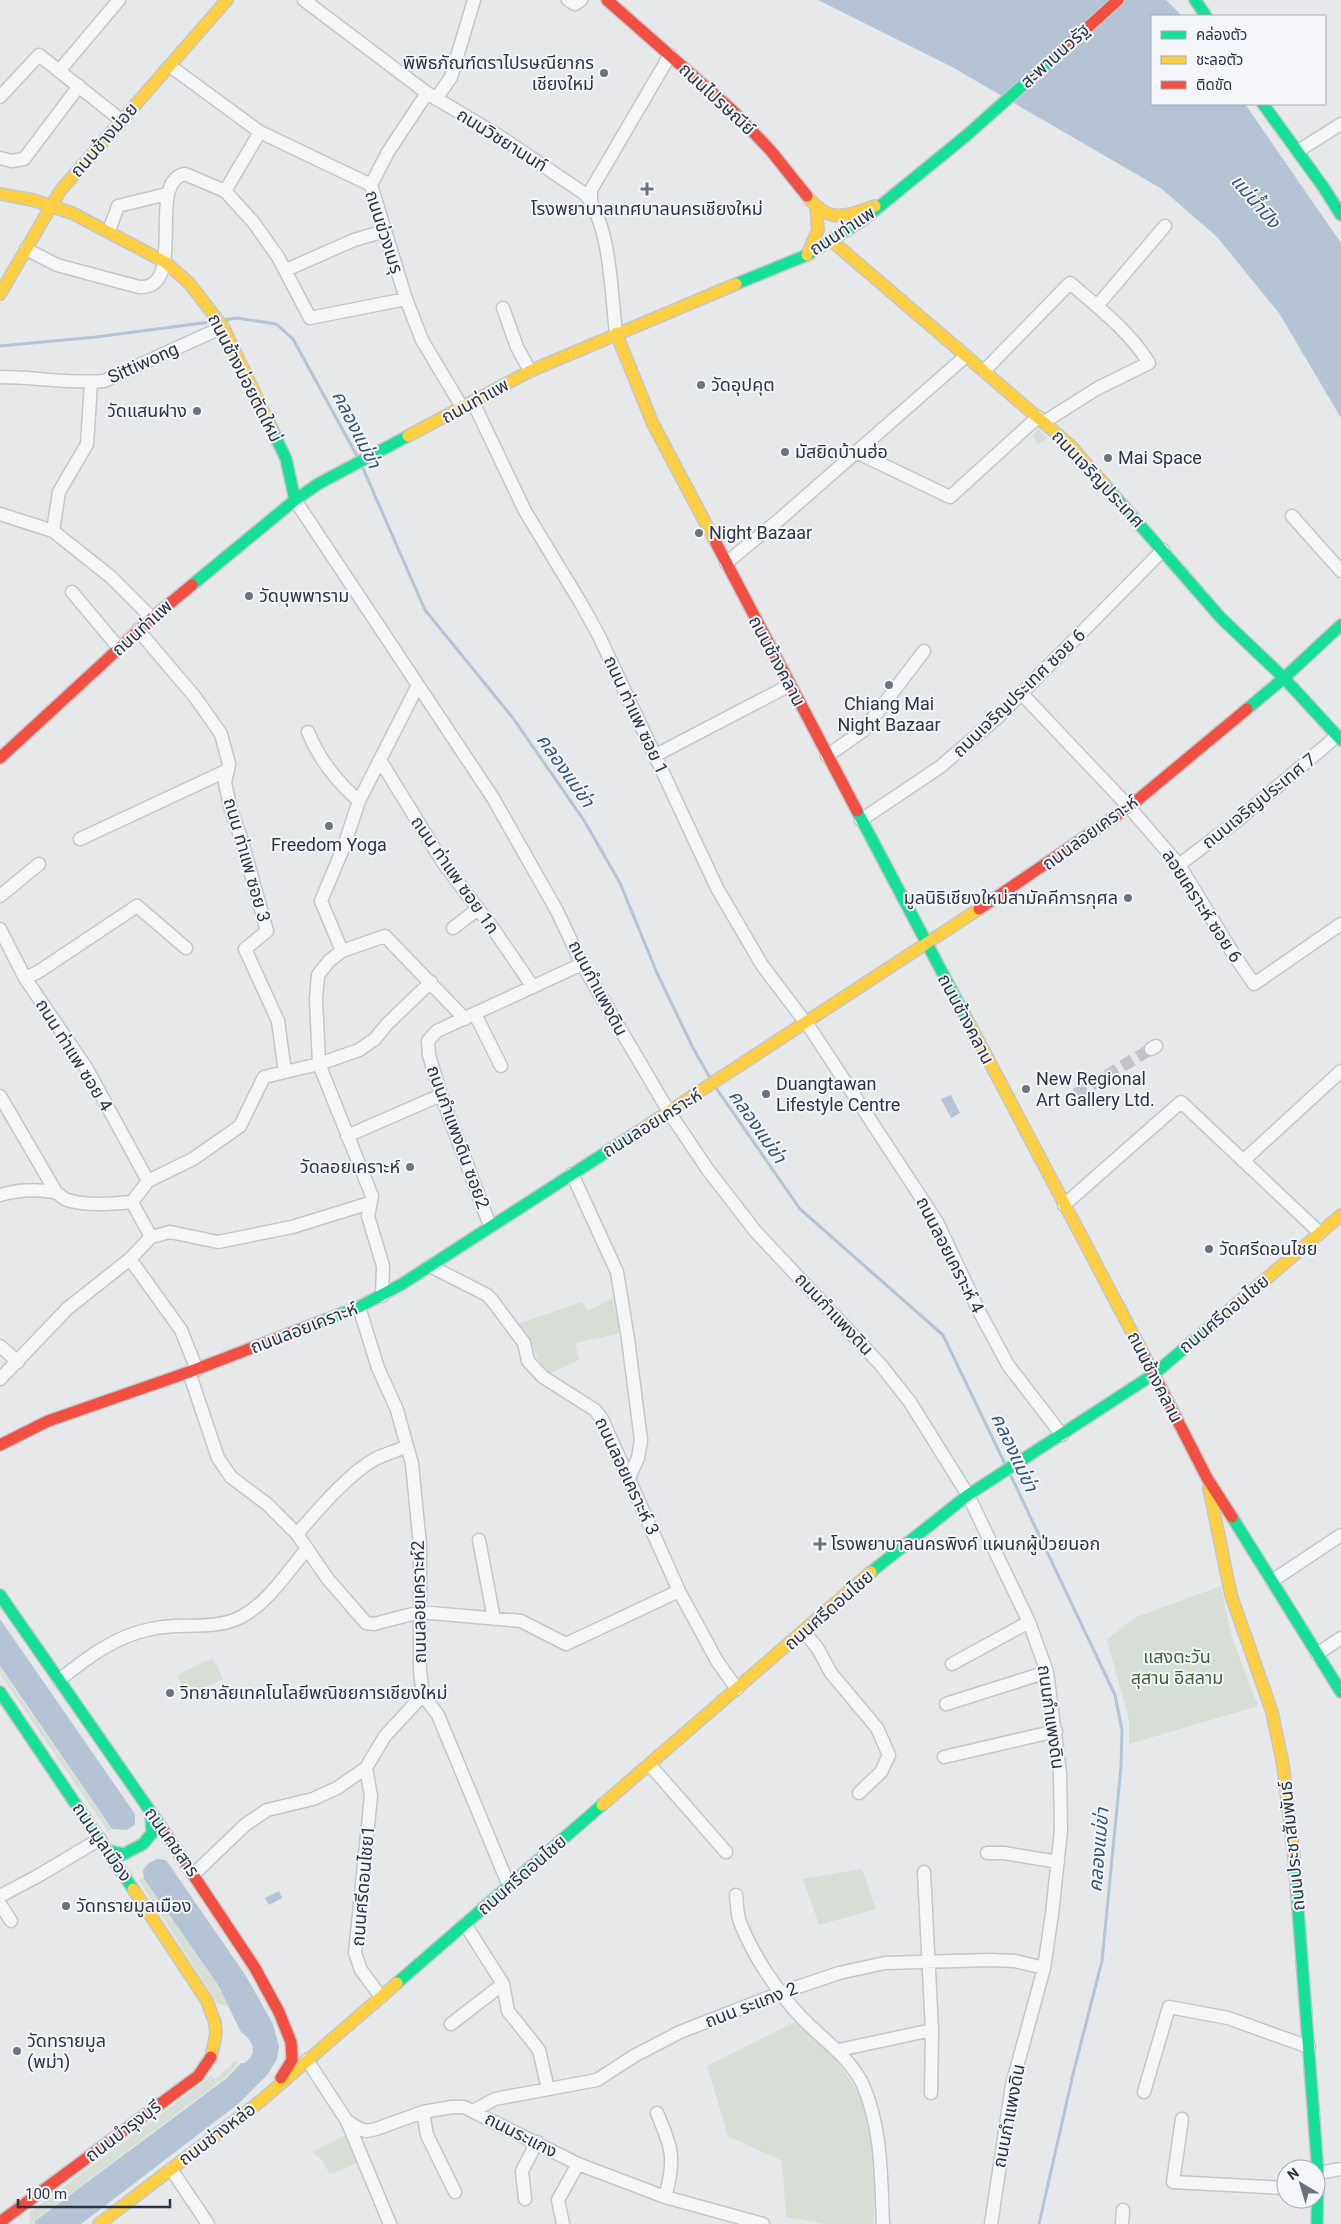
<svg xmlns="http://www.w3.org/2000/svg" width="1341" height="2224" font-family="Roboto,'Noto Sans Thai',sans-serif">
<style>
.green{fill:#d6ded6}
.water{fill:#b4c4d5}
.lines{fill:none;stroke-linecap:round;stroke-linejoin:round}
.stream{stroke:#b4c4d5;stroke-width:3}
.street-tunnel{stroke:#c1c4c9;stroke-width:12;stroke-dasharray:12 6;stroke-linecap:butt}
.street-casing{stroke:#c4c6c8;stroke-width:15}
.fast-casing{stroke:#c4c6c8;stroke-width:14}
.slow-casing{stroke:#c4c6c8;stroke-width:14}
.jam-casing{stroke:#c4c6c8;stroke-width:14}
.street{stroke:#f5f6f7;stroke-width:12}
.fast{stroke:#16e098;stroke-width:11}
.slow{stroke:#ffcf43;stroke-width:11}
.jam{stroke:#f24e42;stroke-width:11}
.poi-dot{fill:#6c737f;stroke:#f4f6f9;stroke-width:2}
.labels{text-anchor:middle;stroke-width:4;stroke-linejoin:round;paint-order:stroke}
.street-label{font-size:18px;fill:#2b3445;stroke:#f4f6f9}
.poi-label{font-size:18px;fill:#2b3445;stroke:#f4f6f9;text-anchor:start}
.park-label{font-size:18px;fill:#3f6138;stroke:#f4f6f9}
.water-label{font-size:19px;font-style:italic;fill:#34527a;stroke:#f4f6f9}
</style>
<rect width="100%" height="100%" fill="#e6e8ea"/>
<path class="green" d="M 1039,429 L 1047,438 L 1039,444 L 1032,436 Z
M 612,1298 L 621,1333 L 575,1343 L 579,1360 L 546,1375 L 536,1354 L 515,1325 L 582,1302 L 588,1311 Z
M 1221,1586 L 1232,1638 L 1258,1706 L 1129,1744 L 1129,1720 L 1107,1640 L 1134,1618 Z
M 213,1658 L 223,1679 L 187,1695 L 177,1675 Z
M 0,1668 L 111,1829 L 108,1831 L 0,1674 Z
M 862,1869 L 876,1909 L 819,1925 L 803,1879 Z
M 143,1878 L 217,1985 L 228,2006 L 218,2004 L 139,1880 Z
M 795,2022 L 834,2055 L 866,2106 L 875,2174 L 874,2224 L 826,2224 L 786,2217 L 782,2161 L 728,2136 L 707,2066 Z
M 235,2061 L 238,2063 L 226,2077 L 35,2220 L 34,2224 L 30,2224 L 29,2213 L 204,2082 L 211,2075 L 215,2079 Z
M 347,2134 L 359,2162 L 330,2174 L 321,2159 L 313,2152 Z"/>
<path class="water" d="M 818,0 L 1166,0 L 1182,16 L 1152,16 L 1152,104 L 1245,104 L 1341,243 L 1341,418 L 1279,313 L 1217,237 L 1162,189 L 952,67 Z
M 951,1095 L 960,1113 L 951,1118 L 941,1099 Z
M 0,1619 L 135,1814 L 135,1825 L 126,1830 L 112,1829 L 0,1666 Z
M 157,1859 L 166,1860 L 246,1976 L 273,2024 L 279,2046 L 277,2059 L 268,2074 L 237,2105 L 81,2224 L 35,2224 L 35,2221 L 227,2078 L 241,2063 L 244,2063 C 259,2054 253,2040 241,2032 L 218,1985 L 144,1879 L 143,1870 L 149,1863 Z
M 279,1891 L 282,1898 L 269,1905 L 265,1898 Z"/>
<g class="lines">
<path class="stream" d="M 224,320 L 237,318 L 276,324 L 293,339 L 357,456
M 0,346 L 96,337 L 210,322
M 362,466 L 425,610 L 513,718 L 585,822 L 620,883 L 657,973 L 693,1048 L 710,1078
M 716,1088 L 800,1209 L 943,1335 L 1005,1464
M 1010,1474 L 1115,1695 L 1122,1730 L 1121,1767 L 1102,1961 L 1074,2070 L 1039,2224"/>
<path class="street-tunnel" d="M 1076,1094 L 1151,1049"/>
<defs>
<path id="street" d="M 304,0 L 427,93 L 499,136 L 585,194 C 611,226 611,293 616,333
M 568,0 L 575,4 L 581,0
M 170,66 L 260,132 L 371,185 L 406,299 L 422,340 L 462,407
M 59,71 L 119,0
M 0,97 L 39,55 L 121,120
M 436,99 L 451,77 L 474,0
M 1298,151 L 1341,124
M 0,158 L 12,161 L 24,159 L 79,86
M 371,185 L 388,152 L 427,93
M 225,191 L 260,132
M 591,201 L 591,190 L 670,55
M 109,231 L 118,206 L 167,194
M 26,249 L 57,265 L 139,287 C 189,290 145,181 185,174 L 225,191 L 254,223 L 278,257 L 310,318 L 406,299
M 286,270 L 354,240 L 385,231
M 1097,306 L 1165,226
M 503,308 L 517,347 L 530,371
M 984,371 L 1070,283 C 1099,308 1129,331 1149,363 L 1098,388 L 1044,422
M 0,377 C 35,377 70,384 104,381 L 223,327
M 473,402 L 525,511 L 582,605 L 599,636 L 717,888 L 762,965 L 812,1031 L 937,1222 L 980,1313 L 1008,1365 L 1062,1435
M 856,452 L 950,497 L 1038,417
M 295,500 L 493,798 L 557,911 L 582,964 L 669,1112 L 708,1170 L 756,1232 L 880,1364 L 910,1402 L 968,1495 L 1029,1622 L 1047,1672 L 1060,1773 L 1061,1830 L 1052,1914 L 1044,1968 L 1012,2085 L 991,2224
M 0,514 L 53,531 L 111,577 L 152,618
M 1292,516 L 1341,571
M 53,531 L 59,492 L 87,444 L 91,383
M 726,563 L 780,519 L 966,356
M 72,592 L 119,648
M 1022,694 L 1129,807 L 1179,865 L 1234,955 L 1254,984 L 1341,924
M 308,732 C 319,759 337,782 359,801
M 656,755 L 790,685
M 827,756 L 864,730 L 924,651
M 380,760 L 444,864 L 492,927 L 533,987
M 861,820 L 940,767 L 997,718 L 1163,550
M 80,839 L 228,770
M 1179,865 L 1238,820 L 1337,736
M 0,896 L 39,864
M 453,928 L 478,909
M 0,929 L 25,978 L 87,1069 L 148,1181
M 342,951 L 321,901 L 344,846 L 359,801 L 418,685
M 25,978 L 38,972 L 137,906 L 186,948
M 475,1014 L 501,1066
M 1151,1049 L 1156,1046
M 285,1072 L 319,1064 L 359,1050 L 375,1039 L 387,1024 L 431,982
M 0,1096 L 56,1192
M 347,1136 L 441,1095
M 1243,1161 L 1341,1071
M 572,1174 L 617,1272 L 628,1339 L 641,1440 L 638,1458 L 629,1478
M 0,1195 C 17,1190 36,1189 54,1192 C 59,1193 62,1198 67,1200 C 87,1206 111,1204 132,1202
M 132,1202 L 148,1181 L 193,1159 L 240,1126 L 264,1077 L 285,1072 L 278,1021 L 245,949 L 267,931 L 241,838 L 231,810 L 225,783 L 229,764 L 221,734 L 195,697 L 138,630
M 1064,1205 L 1181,1102 L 1320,1233
M 490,1226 L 441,1095 L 429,1055 L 428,1041 L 437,1031 L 582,964
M 151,1237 L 170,1232 L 218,1242 L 292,1227 L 370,1203
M 130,1259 L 181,1330 L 197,1370
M 430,1266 L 487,1295 L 492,1300 L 524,1343 L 528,1361 L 543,1377 L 595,1410 L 602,1419 L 679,1591 L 717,1661 L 737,1689
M 382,1296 L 383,1266 L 368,1216 L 372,1196 L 319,1064 L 316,999 L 318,975 L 329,961 L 342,951 L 385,936 L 465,1019
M 359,1307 L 378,1368 L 397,1410 L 412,1464 L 420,1545 L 420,1671 L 423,1695 L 438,1715 L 509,1886
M 0,1346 L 18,1362
M 189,1372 L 218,1458 L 231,1477 L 267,1504 L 297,1534 L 327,1578 L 366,1623 L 374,1624 L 420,1612 L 521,1621 L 566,1644 L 679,1591
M 0,1379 L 68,1308 L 130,1259 L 151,1237 L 132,1202
M 297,1534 C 318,1510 347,1475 375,1459 C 385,1454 397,1451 407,1446
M 479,1540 L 494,1619
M 1272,1581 L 1341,1535
M 804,1631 L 818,1649 L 831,1673 L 877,1728 L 889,1755 L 881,1772 L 859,1793
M 1317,1654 L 1341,1638
M 952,1664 L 1029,1622
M 59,1680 C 87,1658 115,1636 151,1629 C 180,1622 214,1631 241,1617 C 268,1603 287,1572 307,1549
M 946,1704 L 1047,1672
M 944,1757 L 1056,1731
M 650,1765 L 726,1852
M 366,1768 L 371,1796 L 355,1953 L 361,1970 L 381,1997
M 987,1853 L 1004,1853 L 1058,1862
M 194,1874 L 245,1825 L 267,1810 L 313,1799 L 337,1788 L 366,1768 L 385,1736 L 423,1695
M 736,1895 C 737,1904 737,1914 740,1922 C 752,1954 778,1993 802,2018 C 823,2040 849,2056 863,2085 C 882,2129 881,2177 883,2224
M 0,1896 L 36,1877 L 100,1839
M 0,1904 L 11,1921
M 465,1924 L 503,1984 L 508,2011 L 539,2050 L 548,2089
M 451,2024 L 503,1984
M 839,2050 L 932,2030 L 924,1872
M 307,2060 L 347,2121 L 360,2129 L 366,2131 L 376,2129 L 423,2112 L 452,2107 L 464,2107 L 578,2164 L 665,2197 L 763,2224
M 1144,2092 L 1169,2007 L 1228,2018 L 1309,2047
M 931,2093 L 932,2030
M 473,2111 L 495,2099 L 597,2080 L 634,2056 L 680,2032 L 780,1993 L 839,1973 L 885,1963 L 990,1960 L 1015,1961 L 1044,1968
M 423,2112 L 427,2135 L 455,2192
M 657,2113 C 672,2148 676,2159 665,2197
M 1182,2119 L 1173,2182 L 1286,2188
M 347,2121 L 390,2224
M 171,2169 L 208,2224
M 1318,2173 L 1341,2169
M 525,2199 L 522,2171 L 537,2142
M 563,2224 L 558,2200 L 578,2164
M 1122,2224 L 1123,2210"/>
<path id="fast" d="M 1195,0 L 1206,16
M 1263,104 L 1324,188 L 1341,215
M 736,284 L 807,255 L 863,220 L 967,135 L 1065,48
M 271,427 L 286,459 L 295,500
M 1105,485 L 1221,618 L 1284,678 L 1341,740
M 192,585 L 295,500 L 318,484 L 408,436
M 1247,709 L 1284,678 L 1341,625
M 857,811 L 970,1025
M 317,1323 L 359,1307 L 402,1284 L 636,1133
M 1232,1517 L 1341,1692
M 871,1572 L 968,1495 L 1154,1374 L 1219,1319
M 0,1595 L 164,1831
M 0,1692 L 133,1889
M 108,1851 L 124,1854 L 143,1844 L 152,1833 L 151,1813
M 1294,1856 L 1318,2173 L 1317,2224
M 397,1983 L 602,1805"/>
<path id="slow" d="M 0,194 L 33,200 L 72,213 L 165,262 L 189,283 L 223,327 L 271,427
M 807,196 C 830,225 845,216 875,206
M 833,242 L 1071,446 L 1105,485
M 807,255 L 818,230 L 816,208
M 0,294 L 60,191 L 227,0
M 616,333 L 653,424 L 716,543
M 408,436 L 530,371 L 736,284
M 970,1025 L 1144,1355
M 636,1133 L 979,909
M 1219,1319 L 1341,1215
M 1209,1488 L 1231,1595 L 1272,1712 L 1283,1765 L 1294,1856
M 602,1805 L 871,1572
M 133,1889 L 207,2001 L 215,2023 L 216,2034 L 211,2057
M 99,2224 L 263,2099 L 397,1983"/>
<path id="jam" d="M 607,0 L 733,111 L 771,151 L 807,196
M 1065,48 L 1118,0
M 716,543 L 857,811
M 0,758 L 152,618 L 192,585
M 979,909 L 1129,807 L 1247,709
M 1144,1355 L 1207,1478 L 1232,1517
M 0,1445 L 48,1421 L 189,1372 L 317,1323
M 164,1831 L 255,1968 L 279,2012 L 291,2042 L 292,2060 L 281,2078
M 0,2222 L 198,2076 L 211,2057"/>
</defs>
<use href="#street" class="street-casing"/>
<use href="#fast" class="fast-casing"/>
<use href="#slow" class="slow-casing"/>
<use href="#jam" class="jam-casing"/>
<use href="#street" class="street"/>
<use href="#fast" class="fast"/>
<use href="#slow" class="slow"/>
<use href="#jam" class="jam"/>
</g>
<g class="poi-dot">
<circle cx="604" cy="73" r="5"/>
<path d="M644.5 181.5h5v5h5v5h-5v5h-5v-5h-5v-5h5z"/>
<circle cx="701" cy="385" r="5"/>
<circle cx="197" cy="411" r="5"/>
<circle cx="785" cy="452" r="5"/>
<circle cx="1108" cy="458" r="5"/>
<circle cx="699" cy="533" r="5"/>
<circle cx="249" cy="596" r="5"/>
<circle cx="889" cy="685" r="5"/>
<circle cx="329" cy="826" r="5"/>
<circle cx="1128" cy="898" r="5"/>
<circle cx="1026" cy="1089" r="5"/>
<circle cx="766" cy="1094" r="5"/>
<circle cx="410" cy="1167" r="5"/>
<circle cx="1209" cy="1249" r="5"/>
<path d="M817.5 1536.5h5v5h5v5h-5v5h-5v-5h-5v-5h5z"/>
<circle cx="170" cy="1693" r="5"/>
<circle cx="66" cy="1906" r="5"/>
<circle cx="17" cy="2051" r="5"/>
</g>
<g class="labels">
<g class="street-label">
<text transform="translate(1055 56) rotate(-42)" y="6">สะพานนวรัฐ</text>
<text transform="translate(717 99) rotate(43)" y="6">ถนนไปรษณีย์</text>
<text transform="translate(104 140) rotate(-49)" y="6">ถนนช้างม่อย</text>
<text transform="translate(502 140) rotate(32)" y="6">ถนนวิชยานนท์</text>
<text transform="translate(842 231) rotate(-33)" y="6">ถนนท่าแพ</text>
<text transform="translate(384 232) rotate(72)" y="6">ถนนข่วงเมรุ</text>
<text transform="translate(143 363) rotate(-24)" y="6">Sittiwong</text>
<text transform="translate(245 378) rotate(63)" y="6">ถนนช้างม่อยตัดใหม่</text>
<text transform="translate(475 401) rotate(-29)" y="6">ถนนท่าแพ</text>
<text transform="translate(1098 479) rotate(47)" y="6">ถนนเจริญประเทศ</text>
<text transform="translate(142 628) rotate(-42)" y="6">ถนนท่าแพ</text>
<text transform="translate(777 661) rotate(62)" y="6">ถนนช้างคลาน</text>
<text transform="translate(1019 693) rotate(-44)" y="6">ถนนเจริญประเทศ ซอย 6</text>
<text transform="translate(636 715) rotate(65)" y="6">ถนน ท่าแพ ซอย 1</text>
<text transform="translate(1259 801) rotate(-39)" y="6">ถนนเจริญประเทศ 7</text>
<text transform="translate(1090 833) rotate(-36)" y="6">ถนนลอยเคราะห์</text>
<text transform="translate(247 860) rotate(74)" y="6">ถนน ท่าแพ ซอย 3</text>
<text transform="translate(455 875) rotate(55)" y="6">ถนน ท่าแพ ซอย 1ก</text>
<text transform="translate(1202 906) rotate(57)" y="6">ลอยเคราะห์ ซอย 6</text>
<text transform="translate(598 988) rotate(62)" y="6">ถนนกำแพงดิน</text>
<text transform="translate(966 1019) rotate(62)" y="6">ถนนช้างคลาน</text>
<text transform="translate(74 1055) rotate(58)" y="6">ถนน ท่าแพ ซอย 4</text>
<text transform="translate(652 1123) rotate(-32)" y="6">ถนนลอยเคราะห์</text>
<text transform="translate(458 1137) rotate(70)" y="6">ถนนกำแพงดิน ซอย2</text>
<text transform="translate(950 1255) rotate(63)" y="6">ถนนลอยเคราะห์ 4</text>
<text transform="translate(834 1314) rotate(47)" y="6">ถนนกำแพงดิน</text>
<text transform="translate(1224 1314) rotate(-40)" y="6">ถนนศรีดอนไชย</text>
<text transform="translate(304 1328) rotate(-21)" y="6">ถนนลอยเคราะห์</text>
<text transform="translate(1155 1377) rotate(63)" y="6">ถนนช้างคลาน</text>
<text transform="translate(627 1476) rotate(65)" y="6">ถนนลอยเคราะห์ 3</text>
<text transform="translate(419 1602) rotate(-91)" y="6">ถนนลอยเคราะห์2</text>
<text transform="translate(829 1610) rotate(-41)" y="6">ถนนศรีดอนไชย</text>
<text transform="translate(1051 1717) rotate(82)" y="6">ถนนกำแพงดิน</text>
<text transform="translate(102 1842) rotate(56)" y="6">ถนนมูลเมือง</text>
<text transform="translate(172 1842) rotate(55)" y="6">ถนนคชสาร</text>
<text transform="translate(1292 1846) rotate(-96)" y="6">ถนนประชาสัมพันธ์</text>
<text transform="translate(522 1875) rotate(-41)" y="6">ถนนศรีดอนไชย</text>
<text transform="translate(363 1886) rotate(-85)" y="6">ถนนศรีดอนไชย1</text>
<text transform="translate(751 2005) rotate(-21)" y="6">ถนน ระแกง 2</text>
<text transform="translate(1009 2116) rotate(-79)" y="6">ถนนกำแพงดิน</text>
<text transform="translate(123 2131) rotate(-37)" y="6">ถนนบำรุงบุรี</text>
<text transform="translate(217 2134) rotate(-37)" y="6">ถนนช่างหล่อ</text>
<text transform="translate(521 2135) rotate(27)" y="6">ถนนระแกง</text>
</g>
<g class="poi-label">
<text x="594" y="69" text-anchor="end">พิพิธภัณฑ์ตราไปรษณียากร<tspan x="594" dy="21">เชียงใหม่</tspan></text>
<text x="647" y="215" text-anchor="middle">โรงพยาบาลเทศบาลนครเชียงใหม่</text>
<text x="711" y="391">วัดอุปคุต</text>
<text x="187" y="417" text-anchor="end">วัดแสนฝาง</text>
<text x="795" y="458">มัสยิดบ้านฮ่อ</text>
<text x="1118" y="464">Mai Space</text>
<text x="709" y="539">Night Bazaar</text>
<text x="259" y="602">วัดบุพพาราม</text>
<text x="889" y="710" text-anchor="middle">Chiang Mai<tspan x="889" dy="21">Night Bazaar</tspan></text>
<text x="329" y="851" text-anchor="middle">Freedom Yoga</text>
<text x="1118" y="904" text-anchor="end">มูลนิธิเชียงใหม่สามัคคีการกุศล</text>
<text x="1036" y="1085">New Regional<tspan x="1036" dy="21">Art Gallery Ltd.</tspan></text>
<text x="776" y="1090">Duangtawan<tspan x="776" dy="21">Lifestyle Centre</tspan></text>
<text x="400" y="1173" text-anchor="end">วัดลอยเคราะห์</text>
<text x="1219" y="1255">วัดศรีดอนไชย</text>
<text x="831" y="1550">โรงพยาบาลนครพิงค์ แผนกผู้ป่วยนอก</text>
<text x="180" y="1699">วิทยาลัยเทคโนโลยีพณิชยการเชียงใหม่</text>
<text x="76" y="1912">วัดทรายมูลเมือง</text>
<text x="27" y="2047">วัดทรายมูล<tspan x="27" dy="21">(พม่า)</tspan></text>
</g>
<g class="park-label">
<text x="1177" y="1663">แสงตะวัน<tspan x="1177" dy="21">สุสาน อิสลาม</tspan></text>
</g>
<g class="water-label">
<text transform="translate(1256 201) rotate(49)" y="7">แม่น้ำปิง</text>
<text transform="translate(357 429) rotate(63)" y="7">คลองแม่ข่า</text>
<text transform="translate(566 770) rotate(55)" y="7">คลองแม่ข่า</text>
<text transform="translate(758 1126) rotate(55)" y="7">คลองแม่ข่า</text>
<text transform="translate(1015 1452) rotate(65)" y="7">คลองแม่ข่า</text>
<text transform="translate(1098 1850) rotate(-85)" y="7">คลองแม่ข่า</text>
</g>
</g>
<rect x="1151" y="15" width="175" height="90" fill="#f4f6f9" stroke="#a4a8b1"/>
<rect x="1161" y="31" width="25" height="8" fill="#16e098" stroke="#a4a8b1"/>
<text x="1196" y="40" font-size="15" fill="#2b3445">คล่องตัว</text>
<rect x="1161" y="56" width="25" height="8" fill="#ffcf43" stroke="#a4a8b1"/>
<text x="1196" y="65" font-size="15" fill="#2b3445">ชะลอตัว</text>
<rect x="1161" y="81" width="25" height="8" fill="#f24e42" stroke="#a4a8b1"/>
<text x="1196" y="90" font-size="15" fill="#2b3445">ติดขัด</text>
<g transform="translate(1301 2184) rotate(322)"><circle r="24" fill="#f4f6f9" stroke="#a4a8b1"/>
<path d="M0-4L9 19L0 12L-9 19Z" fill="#6c737f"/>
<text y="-8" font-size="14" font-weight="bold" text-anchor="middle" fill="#2b3445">N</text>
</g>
<path d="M18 2199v8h152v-8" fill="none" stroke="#2b3445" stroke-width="2.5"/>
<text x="25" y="2199" font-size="15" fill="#2b3445" stroke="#f4f6f9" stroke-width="4" paint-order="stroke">100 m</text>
</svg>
